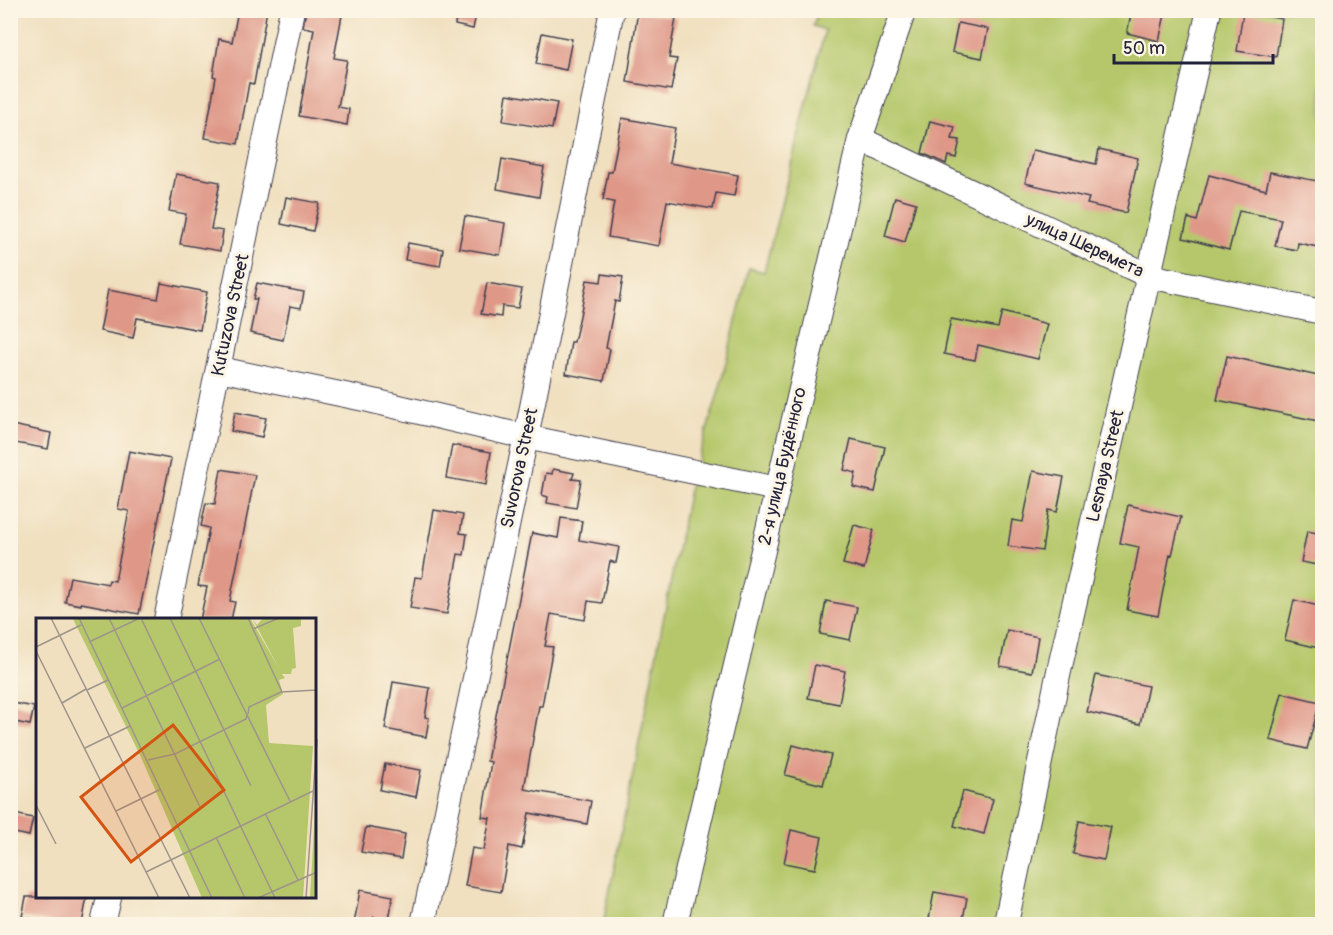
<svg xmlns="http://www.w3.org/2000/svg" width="1333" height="935" font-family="Pangolin,sans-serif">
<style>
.green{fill:#b5c76a;stroke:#6c7452;stroke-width:1.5}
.building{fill:#df9888}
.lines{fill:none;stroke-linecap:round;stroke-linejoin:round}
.minor-casing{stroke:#413e4f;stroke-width:26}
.minor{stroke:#fff;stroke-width:24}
.labels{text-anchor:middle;stroke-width:6;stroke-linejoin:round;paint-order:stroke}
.street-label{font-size:18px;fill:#22223b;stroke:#fcf5e5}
.inset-road{fill:none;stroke:#9e948b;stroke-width:1.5}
.view{fill:#d45411;fill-opacity:0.15;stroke:#d45411;stroke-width:3}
.inset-edge{fill:none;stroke:#22223b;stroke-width:3}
</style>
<rect width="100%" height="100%" fill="#fcf5e5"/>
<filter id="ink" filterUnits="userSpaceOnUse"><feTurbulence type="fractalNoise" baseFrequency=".0167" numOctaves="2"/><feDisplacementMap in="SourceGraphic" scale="12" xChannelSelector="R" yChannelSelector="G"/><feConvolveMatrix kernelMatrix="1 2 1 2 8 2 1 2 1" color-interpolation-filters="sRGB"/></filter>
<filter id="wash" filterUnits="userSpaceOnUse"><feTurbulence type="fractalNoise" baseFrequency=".008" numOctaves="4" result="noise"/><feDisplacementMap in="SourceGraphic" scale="24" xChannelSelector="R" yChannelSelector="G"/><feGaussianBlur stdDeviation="1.35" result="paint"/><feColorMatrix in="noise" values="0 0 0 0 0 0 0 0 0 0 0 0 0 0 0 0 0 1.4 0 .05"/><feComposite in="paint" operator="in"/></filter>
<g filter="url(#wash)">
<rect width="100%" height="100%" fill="#f0e0c0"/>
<path class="green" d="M 818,11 L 1322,11 L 1322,924 L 603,924 L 689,490 L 720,387 L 749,268 L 764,272 L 825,30 L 813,26 Z"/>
<g id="blocks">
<path class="building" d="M 238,10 L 267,10 L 254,84 L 249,83 L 238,144 L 205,138 L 216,77 L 213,76 L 219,39 L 232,42 Z
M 306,10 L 343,10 L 334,58 L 347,60 L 338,107 L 349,109 L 347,125 L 299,116 L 314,29 L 303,27 Z
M 457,10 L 477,10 L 473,29 L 455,25 Z
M 1132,10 L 1166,10 L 1159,41 L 1127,33 Z
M 638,11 L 676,18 L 669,58 L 677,59 L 671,90 L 627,82 Z
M 1243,12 L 1282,19 L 1276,57 L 1237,51 Z
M 958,23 L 988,29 L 982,58 L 952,52 Z
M 542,33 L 572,39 L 566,70 L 536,64 Z
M 507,94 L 557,103 L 552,129 L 503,121 Z
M 622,118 L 675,128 L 669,163 L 738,175 L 734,196 L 716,193 L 713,209 L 667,201 L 659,246 L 608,237 L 614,202 L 603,200 L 608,172 L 612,172 Z
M 930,121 L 955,127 L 952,139 L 960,140 L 956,158 L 948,156 L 946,164 L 922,153 Z
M 1099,149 L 1138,158 L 1126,213 L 1087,204 L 1089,198 L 1025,183 L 1033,150 L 1096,164 Z
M 502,159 L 544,167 L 539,197 L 497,189 Z
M 1270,172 L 1323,182 L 1323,248 L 1298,243 L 1297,250 L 1275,246 L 1281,219 L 1239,211 L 1229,250 L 1183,238 L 1188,218 L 1197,221 L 1209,175 L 1266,190 Z
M 176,174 L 220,182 L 211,229 L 223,231 L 220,251 L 180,244 L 186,214 L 169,211 Z
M 286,197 L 319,203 L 313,231 L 281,224 Z
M 895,197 L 916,203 L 905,242 L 885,236 Z
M 465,216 L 505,223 L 500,255 L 459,248 Z
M 408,243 L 443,249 L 440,266 L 405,260 Z
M 602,274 L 623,277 L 619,302 L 615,301 L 606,348 L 610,349 L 604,381 L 566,374 L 571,342 L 574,342 L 580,316 L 587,280 L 601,282 Z
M 161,283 L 207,292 L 200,330 L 137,318 L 133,338 L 100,331 L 108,290 L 158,299 Z
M 257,283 L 304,292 L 301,308 L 290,306 L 283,340 L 250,333 L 257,299 L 253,299 Z
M 487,283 L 522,289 L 518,308 L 502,306 L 501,317 L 481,314 Z
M 1002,312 L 1047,324 L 1038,359 L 978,345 L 975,360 L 944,354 L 951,319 L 998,328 Z
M 1227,356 L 1323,377 L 1323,422 L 1217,400 Z
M 235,412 L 266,418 L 262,437 L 231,431 Z
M 12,425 L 51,433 L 48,449 L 10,442 Z
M 851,439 L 885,447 L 875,492 L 853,487 L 856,473 L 844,470 Z
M 452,445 L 491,452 L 486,485 L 446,478 Z
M 129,451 L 171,459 L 139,614 L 81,603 L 81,605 L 65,602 L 70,577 L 108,584 L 109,580 L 115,581 L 129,511 L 118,509 Z
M 221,469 L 255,475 L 230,601 L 235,602 L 231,620 L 200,620 L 207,587 L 198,586 L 209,528 L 201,526 L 206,503 L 215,504 Z
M 553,469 L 574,473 L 572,479 L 581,480 L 576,508 L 547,503 L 548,497 L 542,495 L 546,473 L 552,474 Z
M 1033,471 L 1064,477 L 1057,512 L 1048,510 L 1042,551 L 1008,546 L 1012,520 L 1023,522 Z
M 1128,505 L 1181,517 L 1172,555 L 1170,554 L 1158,616 L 1127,610 L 1139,547 L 1120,543 Z
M 434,510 L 463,515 L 460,533 L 467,534 L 464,555 L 458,554 L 447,614 L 410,608 L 415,577 L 422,578 Z
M 561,518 L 582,521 L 579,540 L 619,547 L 616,563 L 610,561 L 602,603 L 588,601 L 585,620 L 551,614 L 545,646 L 553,647 L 542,706 L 539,706 L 524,789 L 591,801 L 587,824 L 529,813 L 522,849 L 509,846 L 501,892 L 465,886 L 472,848 L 484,850 L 490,818 L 482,817 L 491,762 L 487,761 L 532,533 L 558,538 Z
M 854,525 L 874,530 L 864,569 L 843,564 Z
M 1307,531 L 1323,534 L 1323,566 L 1301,562 Z
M 1294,600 L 1323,607 L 1323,649 L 1285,640 Z
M 826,601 L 857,607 L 850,640 L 820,634 Z
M 1007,630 L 1038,637 L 1032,672 L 1000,666 Z
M 815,665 L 845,671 L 839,704 L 808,698 Z
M 1096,675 L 1148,686 L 1140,724 L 1087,712 Z
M 393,682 L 430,688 L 425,717 L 429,718 L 426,737 L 385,729 Z
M 1282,693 L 1320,702 L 1307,749 L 1270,740 Z
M 13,703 L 34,707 L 30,725 L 10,721 Z
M 793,745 L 831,755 L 823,785 L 785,775 Z
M 385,764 L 421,770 L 416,797 L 380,790 Z
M 963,791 L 993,799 L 984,834 L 954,826 Z
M 10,813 L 33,818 L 29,836 L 10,832 Z
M 1079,821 L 1111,827 L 1104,860 L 1073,854 Z
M 366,827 L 405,834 L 401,859 L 361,852 Z
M 791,830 L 822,837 L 815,869 L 784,863 Z
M 360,890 L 393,896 L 389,920 L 374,917 L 373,924 L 354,924 Z
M 934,892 L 967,898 L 962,924 L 928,924 Z
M 26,897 L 87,897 L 82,924 L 61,924 L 22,917 Z"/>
</g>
</g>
<g filter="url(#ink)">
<use href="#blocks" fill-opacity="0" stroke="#413e4f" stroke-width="1.5"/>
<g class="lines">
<defs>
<path id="minor" d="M 860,139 L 1149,276 L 1322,312
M 219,369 L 369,400 L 526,437 L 777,489
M 166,620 L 292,10
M 1006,923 L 1059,671 L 1209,10
M 103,924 L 109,898
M 423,924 L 526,437 L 612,10
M 675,924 L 860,139 L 904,10"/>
</defs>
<use href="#minor" class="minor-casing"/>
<use href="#minor" class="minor"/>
</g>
</g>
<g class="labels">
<g class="street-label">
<text transform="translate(1085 245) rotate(25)" y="6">улица Шеремета</text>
<text transform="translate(230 315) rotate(-78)" y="6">Kutuzova Street</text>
<text transform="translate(782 466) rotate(-77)" y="6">2-я улица Будённого</text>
<text transform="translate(1105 466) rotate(-77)" y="6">Lesnaya Street</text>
<text transform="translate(519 468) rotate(-78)" y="6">Suvorova Street</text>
</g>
</g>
<g transform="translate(36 618)">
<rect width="280" height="280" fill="#f0e0c0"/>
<path d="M 214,0 L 244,52 L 216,0 L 221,7 L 227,0 L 265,0 L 265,8 L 257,10 L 260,50 L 256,51 L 255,56 L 246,56 L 249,60 L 243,62 L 247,76 L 230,87 L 233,125 L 277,128 L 267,280 L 166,280 L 104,137 L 37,1 ZM 280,191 L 280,280 L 274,280 L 279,192 Z" fill="#b5c76a"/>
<path class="inset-road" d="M 15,0 L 154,280M 43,0 L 176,280M 73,0 L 164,189M 105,0 L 239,280M 134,0 L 215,168M 163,0 L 211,97M 212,0 L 246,74M 217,11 L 243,0M 53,24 L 104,0M 0,29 L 45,7M 0,33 L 123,280M 51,72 L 72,62M 26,85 L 50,71M 86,90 L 184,41M 212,96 L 213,89 L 245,74 L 281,72M 49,130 L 94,108M 112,142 L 139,136 L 210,101 L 211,97 L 254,183M 0,187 L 20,226M 80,193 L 125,171M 229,195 L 262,262M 180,219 L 209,280M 110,254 L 277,173M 222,280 L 281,254M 270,280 L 281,121"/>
<path class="view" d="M 137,107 L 188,172 L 95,244 L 45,179 Z"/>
<rect width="280" height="280" class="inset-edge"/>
</g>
<rect width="1333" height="935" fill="none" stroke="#fcf5e5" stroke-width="36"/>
<path d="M1114 54v9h159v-9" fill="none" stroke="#22223b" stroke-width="3"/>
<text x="1123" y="54" font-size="18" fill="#22223b" stroke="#fcf5e5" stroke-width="4.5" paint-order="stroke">50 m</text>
</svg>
